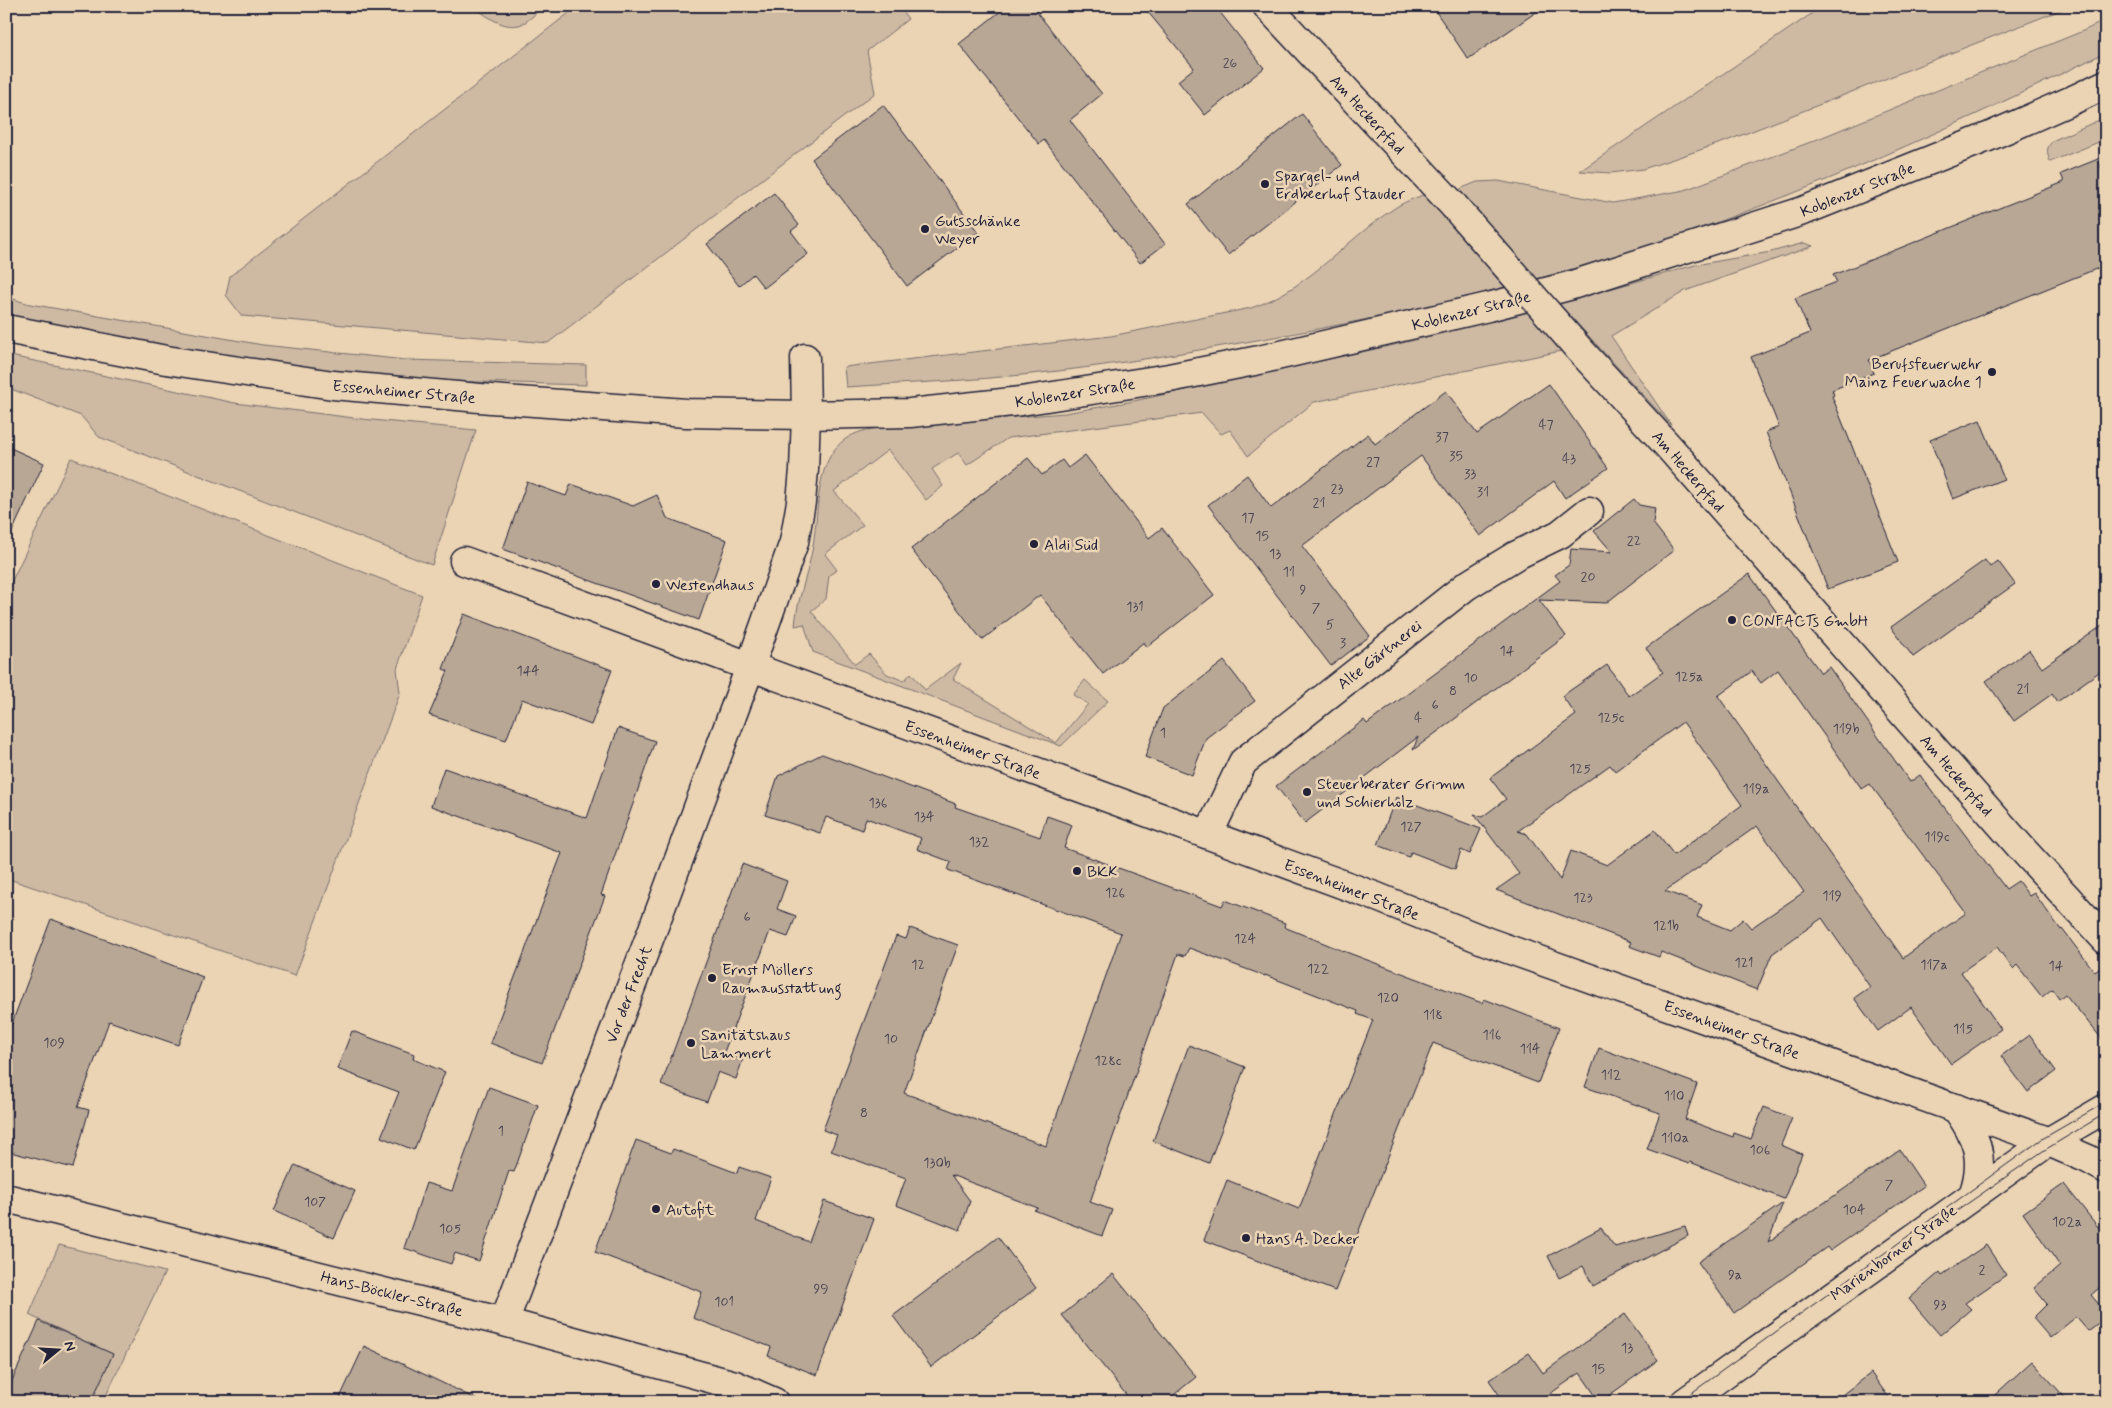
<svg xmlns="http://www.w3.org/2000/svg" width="2112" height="1408" font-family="Mynerve,sans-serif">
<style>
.green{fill:#cebaa3;stroke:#786e6f}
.building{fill:#b9a796;stroke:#22223b;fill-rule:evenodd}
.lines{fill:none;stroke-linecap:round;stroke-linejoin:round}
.minor-casing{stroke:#22223b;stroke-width:31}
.major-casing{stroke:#22223b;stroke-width:31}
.minor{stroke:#ebd4b4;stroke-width:28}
.major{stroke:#ebd4b4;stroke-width:28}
.tram{stroke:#22223b;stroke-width:1}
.minor-bridge-casing{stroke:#22223b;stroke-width:31;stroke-linecap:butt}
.minor-bridge{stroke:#ebd4b4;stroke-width:28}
.poi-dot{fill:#22223b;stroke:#ebd4b4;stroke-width:2}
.labels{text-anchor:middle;stroke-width:5;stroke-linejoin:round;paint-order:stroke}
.number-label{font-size:14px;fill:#484352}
.street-label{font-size:16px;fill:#22223b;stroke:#ebd4b4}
.poi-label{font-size:16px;fill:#22223b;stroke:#ebd4b4;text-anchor:start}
</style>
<rect width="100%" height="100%" fill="#ebd4b4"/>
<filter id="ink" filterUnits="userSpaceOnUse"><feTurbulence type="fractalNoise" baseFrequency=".02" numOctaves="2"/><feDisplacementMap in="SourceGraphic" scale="10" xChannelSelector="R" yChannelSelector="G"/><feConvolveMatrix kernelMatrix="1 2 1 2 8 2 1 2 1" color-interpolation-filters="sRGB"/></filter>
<g filter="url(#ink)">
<path class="green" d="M 473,6 L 544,6 C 537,12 527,23 519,25 C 502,29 485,15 473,6 Z
M 578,6 L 899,6 L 908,19 L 867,51 L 875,93 L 548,343 L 242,316 L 226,295 L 230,276 Z
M 1823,6 L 2071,6 L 1724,142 L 1643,169 L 1611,173 L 1580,171 Z
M 2106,20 L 2106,52 C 1960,124 1811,192 1657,243 C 1520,288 1381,319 1240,343 C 1170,355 1101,367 1031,374 C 969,381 908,383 846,387 L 844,367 L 1111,336 L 1251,308 C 1311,288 1346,238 1398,206 C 1406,201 1416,198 1425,194 L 1462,235 L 1460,189 L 1477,182 L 1498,181 L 1613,203 L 1685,190 L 1808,143 L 2083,31 Z
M 2106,117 L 2106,139 L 2050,162 C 2047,152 2045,148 2054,140 Z
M 1804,243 L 1813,246 L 1685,291 L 1611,336 L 1671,425 L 1572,318 L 1545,327 L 1566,350 L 1314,402 L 1248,456 L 1230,430 L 1221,434 L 1202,413 L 1008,438 L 967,465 L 958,453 L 932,469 L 943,486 L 926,500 L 888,450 L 834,491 L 863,525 L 825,554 L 837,570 L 829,575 L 826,599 L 811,611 L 855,664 L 869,654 L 887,674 L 904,681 L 911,673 L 925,690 L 961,663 L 953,679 L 1056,743 L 1088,704 L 1073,695 L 1085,680 L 1108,701 L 1061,746 L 813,652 L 804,624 L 795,626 C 797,600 807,577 812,551 C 822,499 810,434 880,428 L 1065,413 L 1134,401 L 1394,345 L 1510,317 L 1695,265 L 1771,252 Z
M 6,297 L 30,304 L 263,345 L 406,360 L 586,365 L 586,385 L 407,380 L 265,363 L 128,343 L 6,317 Z
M 6,355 L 235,403 L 362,419 L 476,430 L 432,565 L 99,437 L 81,416 L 6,387 Z
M 71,458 L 422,595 L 397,669 L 400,693 L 295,976 L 6,878 L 6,593 Z
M 59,1245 L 165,1272 L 103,1402 L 91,1402 L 112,1354 L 29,1315 Z"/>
<path class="building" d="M 1007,6 L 1032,6 L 1102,94 L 1070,120 L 1165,244 L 1140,263 L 1044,140 L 1039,144 L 959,44 Z
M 1143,6 L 1215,6 L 1264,68 L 1205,115 L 1178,81 L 1194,68 Z
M 1432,6 L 1545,6 L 1468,59 Z
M 883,105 L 978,232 L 907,286 L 812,159 Z
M 1302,114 L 1342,165 L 1228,255 L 1188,204 Z
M 2098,159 L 2106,181 L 2106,265 L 1869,360 L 1874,373 L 1832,390 L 1834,395 L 1832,396 L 1898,562 L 1828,589 L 1766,432 L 1779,427 L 1751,357 L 1810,333 L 1795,298 L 1837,282 L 1833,275 L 2064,182 L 2061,174 Z
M 774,193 L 799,225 L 791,231 L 808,254 L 764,288 L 753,274 L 739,286 L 707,244 Z
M 1549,384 L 1608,468 L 1565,498 L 1554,481 L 1480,536 L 1421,456 L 1302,546 L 1370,636 L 1331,666 L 1208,505 L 1247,475 L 1271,508 L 1368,434 L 1375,444 L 1446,391 L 1477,434 Z
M 1980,420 L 2004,479 L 1953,499 L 1930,440 Z
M 6,446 L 44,463 L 6,545 Z
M 1085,455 L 1149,538 L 1162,528 L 1214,595 L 1147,647 L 1144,642 L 1103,674 L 1040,595 L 982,640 L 911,549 L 1028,458 L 1042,475 L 1062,460 L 1068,468 Z
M 527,482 L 566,496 L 571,484 L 633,506 L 657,495 L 667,518 L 727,540 L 699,620 L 503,549 Z
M 1634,499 L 1639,505 L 1655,508 L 1653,523 L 1674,550 L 1606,603 L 1539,600 L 1566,636 L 1413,750 L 1418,737 L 1305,823 L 1276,786 L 1364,720 L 1367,724 L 1560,581 L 1555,575 L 1569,565 L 1571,549 L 1612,552 L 1594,531 Z
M 1985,560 L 1990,567 L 1998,561 L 2015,584 L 1913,657 L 1891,627 Z
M 1749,574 L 1821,673 L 1829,667 L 1910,782 L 1920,775 L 2006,889 L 2018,881 L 2029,896 L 2034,893 L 2061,930 L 2062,929 L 2095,972 L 2106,964 L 2106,1044 L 2065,994 L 2059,999 L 2052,989 L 2042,997 L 2017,965 L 2013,969 L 1997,947 L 1961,972 L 2001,1029 L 1951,1064 L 1911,1007 L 1878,1031 L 1854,998 L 1870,987 L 1822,918 L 1772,954 L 1757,990 L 1661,952 L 1659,957 L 1629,946 L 1631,942 L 1496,890 L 1519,874 L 1474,814 L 1482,817 L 1506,799 L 1490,778 L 1576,715 L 1562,696 L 1607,665 L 1629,696 L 1663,672 L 1646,648 ZM 1778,670 L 1862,789 L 1870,784 L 1966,913 L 1903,958 L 1718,696 L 1752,671 L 1761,683 ZM 1683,722 L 1742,805 L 1674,855 L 1655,830 L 1607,865 L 1571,851 L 1560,880 L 1527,834 L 1518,831 L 1610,765 L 1615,771 ZM 1757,826 L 1804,892 L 1751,928 L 1743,919 L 1730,930 L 1697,917 L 1702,905 L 1665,891 Z
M 464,614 L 612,670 L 591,725 L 522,699 L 506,740 L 429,715 L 448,671 L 443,669 Z
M 2106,623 L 2106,667 L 2057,702 L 2052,694 L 2014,721 L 1986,681 L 2029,650 L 2042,668 Z
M 1224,661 L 1255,701 L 1206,738 L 1192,775 L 1145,757 L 1163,708 Z
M 618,728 L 655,741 L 601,895 L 605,896 L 542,1063 L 490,1043 L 562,853 L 431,806 L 444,768 L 587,818 Z
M 822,754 L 956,804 L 955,807 L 1040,837 L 1047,816 L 1072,825 L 1064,848 L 1222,906 L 1225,900 L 1285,923 L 1284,927 L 1346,952 L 1482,1003 L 1484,999 L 1559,1028 L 1538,1083 L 1433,1043 L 1335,1291 L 1204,1240 L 1227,1180 L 1299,1209 L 1373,1020 L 1357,1014 L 1358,1011 L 1265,975 L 1265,976 L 1189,948 L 1185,956 L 1178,954 L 1090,1202 L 1112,1210 L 1102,1236 L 1034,1210 L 1038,1208 L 951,1175 L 970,1201 L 960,1230 L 896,1205 L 906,1178 L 831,1151 L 837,1135 L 823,1130 L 896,936 L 906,939 L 910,928 L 958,945 L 904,1093 L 1046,1146 L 1121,933 L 948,870 L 951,862 L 917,849 L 921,838 L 866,818 L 862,830 L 826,817 L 820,833 L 765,815 L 778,776 Z
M 1396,797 L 1481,829 L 1470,854 L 1461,850 L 1455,869 L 1411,852 L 1409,857 L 1378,845 Z
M 742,864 L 787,881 L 777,909 L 796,916 L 788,937 L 770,931 L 724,1052 L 743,1059 L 736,1079 L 718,1072 L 707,1102 L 661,1085 Z
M 51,919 L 203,977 L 178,1045 L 109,1021 L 78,1107 L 89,1110 L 73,1168 L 6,1151 L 6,1039 Z
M 352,1031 L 414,1054 L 413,1059 L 445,1072 L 414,1150 L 381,1137 L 399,1092 L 337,1069 Z
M 2030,1035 L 2056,1071 L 2028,1092 L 2001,1056 Z
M 1189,1045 L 1245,1067 L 1209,1163 L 1153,1141 Z
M 1599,1048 L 1697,1084 L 1685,1119 L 1733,1137 L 1734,1133 L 1751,1139 L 1764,1107 L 1792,1118 L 1781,1145 L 1802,1154 L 1784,1199 L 1690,1162 L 1689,1164 L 1647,1149 L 1660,1113 L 1585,1087 Z
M 489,1087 L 538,1105 L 514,1172 L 509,1171 L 479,1261 L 455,1253 L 451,1264 L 404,1248 L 426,1183 L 452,1191 Z
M 636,1140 L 671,1153 L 673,1149 L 737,1173 L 739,1167 L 771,1178 L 756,1221 L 809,1242 L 824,1201 L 874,1219 L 817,1375 L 768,1356 L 771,1347 L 693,1318 L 702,1292 L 595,1252 Z
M 1900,1150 L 1924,1186 L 1830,1251 L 1827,1247 L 1734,1313 L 1698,1262 L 1783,1203 L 1768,1242 Z
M 295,1165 L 355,1191 L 334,1238 L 274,1211 Z
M 2064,1184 L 2098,1227 L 2106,1221 L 2106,1282 L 2091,1295 L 2106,1313 L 2106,1317 L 2088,1331 L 2076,1317 L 2050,1338 L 2033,1318 L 2047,1304 L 2034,1288 L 2060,1266 L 2023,1213 Z
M 1685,1226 L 1688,1236 L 1593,1286 L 1583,1266 L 1559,1278 L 1548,1256 L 1601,1228 L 1615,1247 Z
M 998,1237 L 1036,1288 L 931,1367 L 893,1316 Z
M 1986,1245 L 2006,1275 L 1965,1303 L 1971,1309 L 1940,1335 L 1909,1299 L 1940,1272 L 1942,1275 Z
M 1113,1274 L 1196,1377 L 1165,1402 L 1132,1402 L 1062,1315 Z
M 1625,1314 L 1658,1360 L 1600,1402 L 1580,1373 L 1538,1402 L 1504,1402 L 1489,1380 L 1529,1353 L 1543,1373 Z
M 39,1321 L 113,1354 L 91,1402 L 6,1402 L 6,1394 Z
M 364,1346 L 432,1378 L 482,1402 L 338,1402 Z
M 2032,1361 L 2069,1402 L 1987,1402 Z
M 1871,1373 L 1892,1402 L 1834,1402 Z"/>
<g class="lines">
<defs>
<path id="minor" d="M 1267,6 L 1454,206
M 1578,348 L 1668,446 L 2024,851 L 2106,940
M 464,561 L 1377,897 L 1488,942 L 2042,1139 L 2088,1159 L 2106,1169
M 1208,835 L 1243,762 L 1466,586 L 1515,556 L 1560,534 L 1589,511
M 1956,1108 C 1977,1137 1986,1159 1973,1195
M 6,1198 L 504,1322 L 735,1385 L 774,1402
M 504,1322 L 662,905 L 750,667 L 794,542 L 801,502 L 804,470 L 806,415 L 805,358
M 1685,1402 L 2048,1142 L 2106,1108"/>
<path id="major" d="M 6,329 L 166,360 L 333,385 L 491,399 L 686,413 L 806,415 L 910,413 L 1021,401 L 1169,378 L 1259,360 L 1488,307 L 1569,286 L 1803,211 L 1988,137 L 2077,98 L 2106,84"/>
</defs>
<use href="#minor" class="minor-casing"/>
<use href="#major" class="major-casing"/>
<use href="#minor" class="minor"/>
<use href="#major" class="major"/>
<path class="tram" d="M 1931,1229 L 2043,1151 L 2106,1113
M 1679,1402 L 2042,1139 L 2106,1102"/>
<defs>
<path id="minor-bridge" d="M 1454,206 L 1578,348"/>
</defs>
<use href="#minor-bridge" class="minor-bridge-casing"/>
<use href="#minor-bridge" class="minor-bridge"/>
</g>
</g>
<g class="poi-dot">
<circle cx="1265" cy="184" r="5"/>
<circle cx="925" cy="229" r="5"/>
<circle cx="1992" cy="372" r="5"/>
<circle cx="1034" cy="544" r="5"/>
<circle cx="656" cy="584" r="5"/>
<circle cx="1732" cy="620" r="5"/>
<circle cx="1307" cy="792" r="5"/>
<circle cx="1077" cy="871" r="5"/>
<circle cx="712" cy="978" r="5"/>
<circle cx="691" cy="1043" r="5"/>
<circle cx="656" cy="1209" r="5"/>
<circle cx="1246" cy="1238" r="5"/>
</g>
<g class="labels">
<g class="number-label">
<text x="1230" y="67">26</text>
<text x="1546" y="429">47</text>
<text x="1442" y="441">37</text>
<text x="1456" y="460">35</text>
<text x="1569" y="463">43</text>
<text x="1373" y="466">27</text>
<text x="1470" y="478">33</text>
<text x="1337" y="493">23</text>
<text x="1483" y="496">31</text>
<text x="1319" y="507">21</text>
<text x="1248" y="522">17</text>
<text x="1262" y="540">15</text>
<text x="1634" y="545">22</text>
<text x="1275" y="558">13</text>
<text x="1289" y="576">11</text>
<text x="1588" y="581">20</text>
<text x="1303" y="594">9</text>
<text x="1135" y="611">131</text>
<text x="1316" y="612">7</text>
<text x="1330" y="629">5</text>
<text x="1343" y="647">3</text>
<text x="1507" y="655">14</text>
<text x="528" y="675">144</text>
<text x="1689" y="681">125a</text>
<text x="1471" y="682">10</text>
<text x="2023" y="693">21</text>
<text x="1453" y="695">8</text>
<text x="1435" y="709">6</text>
<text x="1418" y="722">4</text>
<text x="1611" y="722">125c</text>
<text x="1846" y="733">119b</text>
<text x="1163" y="737">1</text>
<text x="1580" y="773">125</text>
<text x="1756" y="793">119a</text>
<text x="878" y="807">136</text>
<text x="924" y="821">134</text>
<text x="1411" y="831">127</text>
<text x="1937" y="841">119c</text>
<text x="979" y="846">132</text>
<text x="1115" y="897">126</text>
<text x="1832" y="900">119</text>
<text x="1583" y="902">123</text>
<text x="747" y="921">6</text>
<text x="1666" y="930">121b</text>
<text x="1245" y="943">124</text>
<text x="1744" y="967">121</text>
<text x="918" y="969">12</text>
<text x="1934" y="969">117a</text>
<text x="2056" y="970">14</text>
<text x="1318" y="973">122</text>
<text x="1388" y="1002">120</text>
<text x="1433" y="1019">118</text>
<text x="1963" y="1033">115</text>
<text x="1492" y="1039">116</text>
<text x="891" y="1043">10</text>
<text x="54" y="1047">109</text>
<text x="1530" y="1053">114</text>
<text x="1108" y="1065">128c</text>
<text x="1611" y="1079">112</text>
<text x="1674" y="1100">110</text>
<text x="864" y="1117">8</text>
<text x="501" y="1135">1</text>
<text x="1675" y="1142">110a</text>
<text x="1760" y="1154">106</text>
<text x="937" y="1167">130b</text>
<text x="1889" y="1189">7</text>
<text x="315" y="1206">107</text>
<text x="1854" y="1214">104</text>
<text x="2067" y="1226">102a</text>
<text x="450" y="1233">105</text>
<text x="1982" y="1274">2</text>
<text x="1735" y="1279">9a</text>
<text x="821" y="1293">99</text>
<text x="724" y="1306">101</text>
<text x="1940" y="1309">93</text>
<text x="1627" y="1352">13</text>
<text x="1598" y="1373">15</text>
</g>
<g class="street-label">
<text transform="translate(1368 114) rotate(47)" y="6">Am Heckerpfad</text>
<text transform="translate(1857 189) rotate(-22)" y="6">Koblenzer Straße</text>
<text transform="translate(1471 310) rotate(-14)" y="6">Koblenzer Straße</text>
<text transform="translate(404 391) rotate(5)" y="6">Essenheimer Straße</text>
<text transform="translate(1075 392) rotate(-9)" y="6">Koblenzer Straße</text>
<text transform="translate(1689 471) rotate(49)" y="6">Am Heckerpfad</text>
<text transform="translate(1379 654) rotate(-38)" y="6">Alte Gärtnerei</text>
<text transform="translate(973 749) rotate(20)" y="6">Essenheimer Straße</text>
<text transform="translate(1957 775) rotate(49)" y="6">Am Heckerpfad</text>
<text transform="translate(1352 889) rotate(21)" y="6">Essenheimer Straße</text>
<text transform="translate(628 994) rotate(-69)" y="6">Vor der Frecht</text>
<text transform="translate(1732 1029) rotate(20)" y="6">Essenheimer Straße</text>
<text transform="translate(1893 1252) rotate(-36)" y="6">Marienborner Straße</text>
<text transform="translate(392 1293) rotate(14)" y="6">Hans-Böckler-Straße</text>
</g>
<g class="poi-label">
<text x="1275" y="181">Spargel- und<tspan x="1275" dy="18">Erdbeerhof Stauder</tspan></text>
<text x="935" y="226">Gutsschänke<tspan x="935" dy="18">Weyer</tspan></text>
<text x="1982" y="369" text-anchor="end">Berufsfeuerwehr<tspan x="1982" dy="18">Mainz Feuerwache 1</tspan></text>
<text x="1044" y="550">Aldi Süd</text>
<text x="666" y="590">Westendhaus</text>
<text x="1742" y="626">CONFACTs GmbH</text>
<text x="1317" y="789">Steuerberater Grimm<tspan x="1317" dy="18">und Schierholz</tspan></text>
<text x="1087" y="877">BKK</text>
<text x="722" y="975">Ernst Möllers<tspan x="722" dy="18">Raumausstattung</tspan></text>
<text x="701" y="1040">Sanitätshaus<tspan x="701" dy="18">Lammert</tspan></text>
<text x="666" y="1215">Autofit</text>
<text x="1256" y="1244">Hans A. Decker</text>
</g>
</g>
<rect width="2112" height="1408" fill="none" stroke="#ebd4b4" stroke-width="25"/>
<rect x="12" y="12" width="2087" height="1383" fill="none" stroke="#22223b" stroke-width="2" filter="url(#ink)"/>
<g transform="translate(58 1350) rotate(72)" stroke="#ebd4b4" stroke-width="4" paint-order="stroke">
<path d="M0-4L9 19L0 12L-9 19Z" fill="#22223b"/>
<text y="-8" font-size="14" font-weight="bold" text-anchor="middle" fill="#22223b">N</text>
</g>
</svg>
